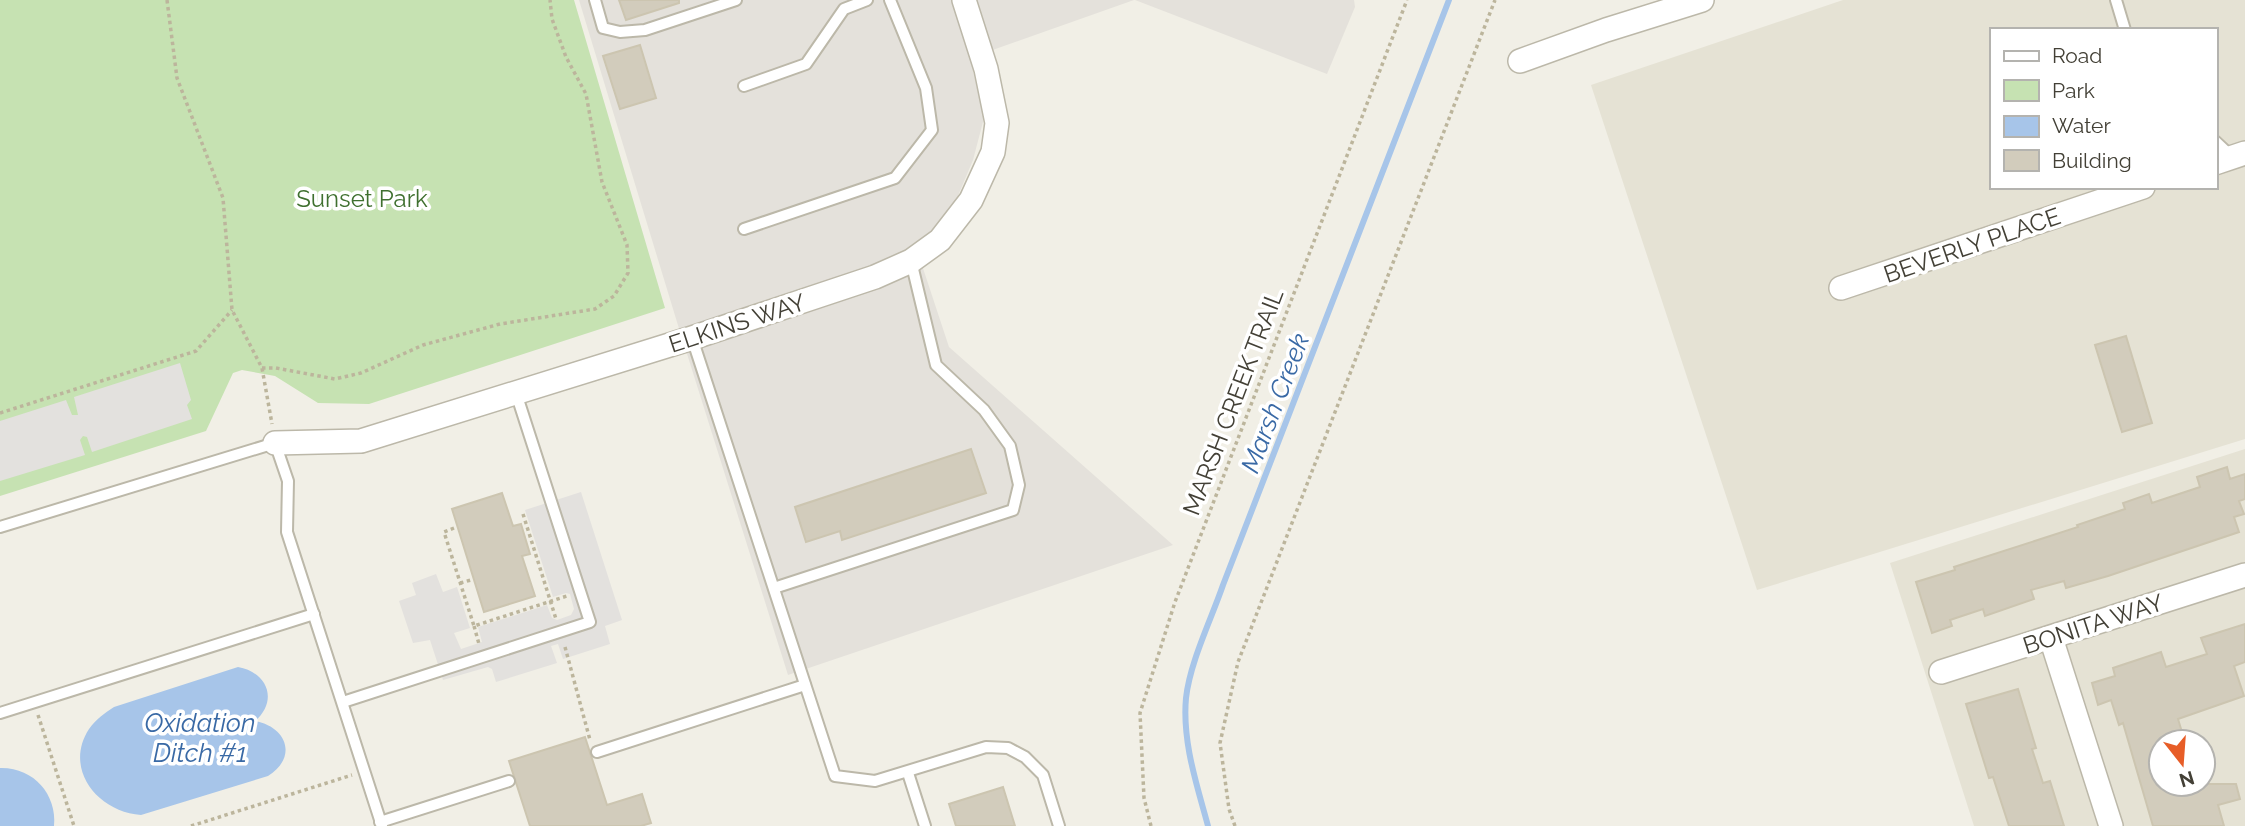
<svg xmlns="http://www.w3.org/2000/svg" width="2245" height="826" viewBox="0 0 2245 826" font-family="Raleway,sans-serif">
  <style>
    .residential { fill: #e5e2d4; fill-rule: evenodd }
    .industrial { fill: #e4e1db }
    .green { fill: #c6e2b2 }
    .parking { fill: #e3e1de }
    .water { fill: #a7c5e9 }
    .lines { fill: none; stroke-linecap: round; stroke-linejoin: round }
    .stream { stroke: #a7c5e9; stroke-width: 6 }
    .building { fill: #d2ccbc; stroke: #ccc5b0; stroke-width: 2 }
    .lane-casing { stroke: #bcb8a9; stroke-width: 14 }
    .street-casing { stroke: #bcb8a9; stroke-width: 26 }
    .path { stroke: #bcb59c; stroke-width: 3.5; stroke-dasharray: 3.5 3.5; stroke-linecap: butt }
    .lane { stroke: #fff; stroke-width: 10 }
    .street { stroke: #fff; stroke-width: 23 }
    .labels { text-anchor: middle; dominant-baseline: central; stroke-width: 7; stroke-linejoin: round; paint-order: stroke }
    .park-label { font-size: 24px; fill: #3f702f; stroke: #fff }
    .street-label { font-size: 24px; fill: #434036; stroke: #fff }
    .water-label { font-size: 26px; font-style: italic; fill: #3969a5; stroke: #fff }
  </style>
  <rect width="100%" height="100%" fill="#f1efe6"/>
  <g class="residential">
    <path d="M1843 0H2245V439L1757 590 1591 85ZM1991 30H2215V187H1991Z"/>
    <path d="M2245 449V826H1974L1890 563ZM2161 742H2203V784H2161Z"/>
  </g>
  <g class="industrial">
    <path d="M579 0H1134L970 58 984 118 973 160 952 210 916 247 949 347 1173 545 788 675 677 322Z"/>
    <path d="M1135 0H1354L1355 7 1327 74Z"/>
  </g>
  <path class="green" d="M0 0H574L665 308 369 404 318 403 275 376 242 370 233 373 206 431 0 496Z"/>
  <g class="parking">
    <path d="M180 363 191 400 187 405 192 419 92 452 87 437 83 436 80 440 85 455 0 481V421L66 400 72 415H78L74 397Z"/>
    <path d="M581 492 622 620 605 626 610 644 563 659 558 644 551 646 557 663 496 682 492 669 488 667 443 680 430 640 413 643 399 601 416 595 412 583 436 574 443 592 457 587 470 628 454 633 461 649 482 642 478 627 547 605 552 618 557 620 571 615 574 609 570 594 566 593 553 597 525 510Z"/>
  </g>
  <g class="water">
    <path d="M238 667C267 672 279 700 255 721 287 727 298 757 268 776L141 815C98 812 63 769 89 729 96 719 105 713 114 707Z"/>
    <path d="M0 768C33 767 57 794 54 826H0Z"/>
  </g>
  <g class="lines">
    <path class="stream" d="M1208 826C1197 785 1182 742 1186 698 1190 662 1211 620 1223 585L1449 0"/>
  </g>
  <g class="building">
    <path d="M619 0H679V3L626 20Z"/>
    <path d="M640 45 656 98 620 109 603 56Z"/>
    <path d="M2126 336 2152 423 2122 432 2095 345Z"/>
    <path d="M971 449 986 493 842 540 840 531 806 542 795 507Z"/>
    <path d="M2227 467 2230 479 2245 474V499L2239 501 2244 514 2234 517 2239 532 2108 576 2066 588 2064 581 2031 590 2034 599 1985 616 1983 609 1950 620 1952 626 1932 633 1916 582 1955 570 1954 567 2078 527 2077 525 2125 509 2123 503 2149 494 2152 503 2200 487 2197 477Z"/>
    <path d="M502 493 513 526 521 524 530 554 522 556 535 596 484 612 452 509Z"/>
    <path d="M2245 624V662L2234 666 2244 696 2178 719 2185 742H2161V784H2236L2240 799 2218 805 2224 826H2153L2123 723 2119 725 2111 700 2098 705 2092 683 2115 676 2113 668 2161 652 2166 667 2207 654 2201 638Z"/>
    <path d="M2018 689 2036 748 2032 749 2043 783 2050 781 2064 826H2009L1993 777 1989 778 1966 704Z"/>
    <path d="M585 737 607 805 642 794 651 823 641 826H530L509 761Z"/>
    <path d="M1003 787 1015 826H956L949 804Z"/>
  </g>
  <g class="lines">
    <g class="lane-casing">
      <g id="lane">
        <path d="M595 0 603 28 620 32 645 30 736 0"/>
        <path d="M2116 0 2125 30"/>
        <path d="M744 86 806 64 844 9 867 0"/>
        <path d="M2215 141 2232 157"/>
        <path d="M744 229 895 178 932 130 926 88 890 0"/>
        <path d="M692 338 835 776 875 781 986 747 1008 748 1025 757 1043 775 1059 826"/>
        <path d="M0 527 275 443 288 481 287 532 382 826"/>
        <path d="M774 588 1013 510 1019 485 1010 446 984 410 936 365 911 261"/>
        <path d="M343 702 590 622 516 393"/>
        <path d="M0 713 314 614"/>
        <path d="M597 752 805 685"/>
        <path d="M908 773 925 826"/>
        <path d="M380 822 509 781"/>
      </g>
    </g>
    <g class="street-casing">
      <g id="street">
        <path d="M1520 61 1606 30 1702 0"/>
        <path d="M2215 163 2245 153"/>
        <path d="M1841 288 2143 187"/>
        <path d="M275 443 361 441 692 338 875 277 911 261 940 240 971 200 993 152 997 123 986 69 964 0"/>
        <path d="M2051 638 2111 826"/>
        <path d="M1941 672 2245 575"/>
      </g>
    </g>
    <g class="path">
      <path d="M167 0 177 78 223 198 232 310 262 368 272 424"/>
      <path d="M262 368H276L335 379 361 373 423 345 500 324 595 309 614 296 628 273 627 245 602 182 586 94 566 57 552 19 550 0"/>
      <path d="M0 413 196 351 232 310"/>
      <path d="M523 514 556 619"/>
      <path d="M454 528 444 532 474 626 567 596"/>
      <path d="M460 583 471 580"/>
      <path d="M474 626 479 644"/>
      <path d="M565 647 590 740"/>
      <path d="M38 715 74 826"/>
      <path d="M191 826 352 775"/>
      <path d="M1151 826 1144 798 1140 713 1175 602 1407 0"/>
      <path d="M1235 826 1229 809 1220 743 1238 662 1495 0"/>
    </g>
    <use href="#lane" class="lane"/>
    <use href="#street" class="street"/>
  </g>
  <g class="labels">
    <g class="park-label">
      <text x="362" y="198">Sunset Park</text>
    </g>
    <g class="street-label">
      <text transform="translate(1972 245) rotate(-19)">BEVERLY PLACE</text>
      <text transform="translate(737 323) rotate(-18)">ELKINS WAY</text>
      <text transform="translate(1233 402) rotate(-69)">MARSH CREEK TRAIL</text>
      <text transform="translate(2093 624) rotate(-18)">BONITA WAY</text>
    </g>
    <g class="water-label">
      <text transform="translate(1275 403) rotate(-69)">Marsh Creek</text>
      <text x="200" y="723">Oxidation<tspan x="200" dy="30">Ditch #1</tspan></text>
    </g>
  </g>
  <rect x="1990" y="28" width="228" height="161" fill="#ffffff" stroke="#b4b3af" stroke-width="2"/>
  <rect x="2004" y="51" width="35" height="10" fill="#ffffff" stroke="#b4b3af" stroke-width="2"/>
  <text x="2052" y="63" font-size="21" fill="#434036">Road</text>
  <rect x="2004" y="80" width="35" height="21" fill="#c6e2b2" stroke="#b4b3af" stroke-width="2"/>
  <text x="2052" y="98" font-size="21" fill="#434036">Park</text>
  <rect x="2004" y="116" width="35" height="21" fill="#a7c5e9" stroke="#b4b3af" stroke-width="2"/>
  <text x="2052" y="133" font-size="21" fill="#434036">Water</text>
  <rect x="2004" y="150" width="35" height="21" fill="#d2ccbc" stroke="#b4b3af" stroke-width="2"/>
  <text x="2052" y="168" font-size="21" fill="#434036">Building</text>
  <g transform="translate(2182 763) rotate(163)"><circle r="33" fill="#ffffff" stroke="#b4b3af" stroke-width="2"/>
  <path d="M0-5L12 26L0 18L-12 26Z" fill="#e75d27"/>
  <text y="-10" font-size="19" font-weight="bold" text-anchor="middle" fill="#434036">N</text>
  </g>
</svg>
